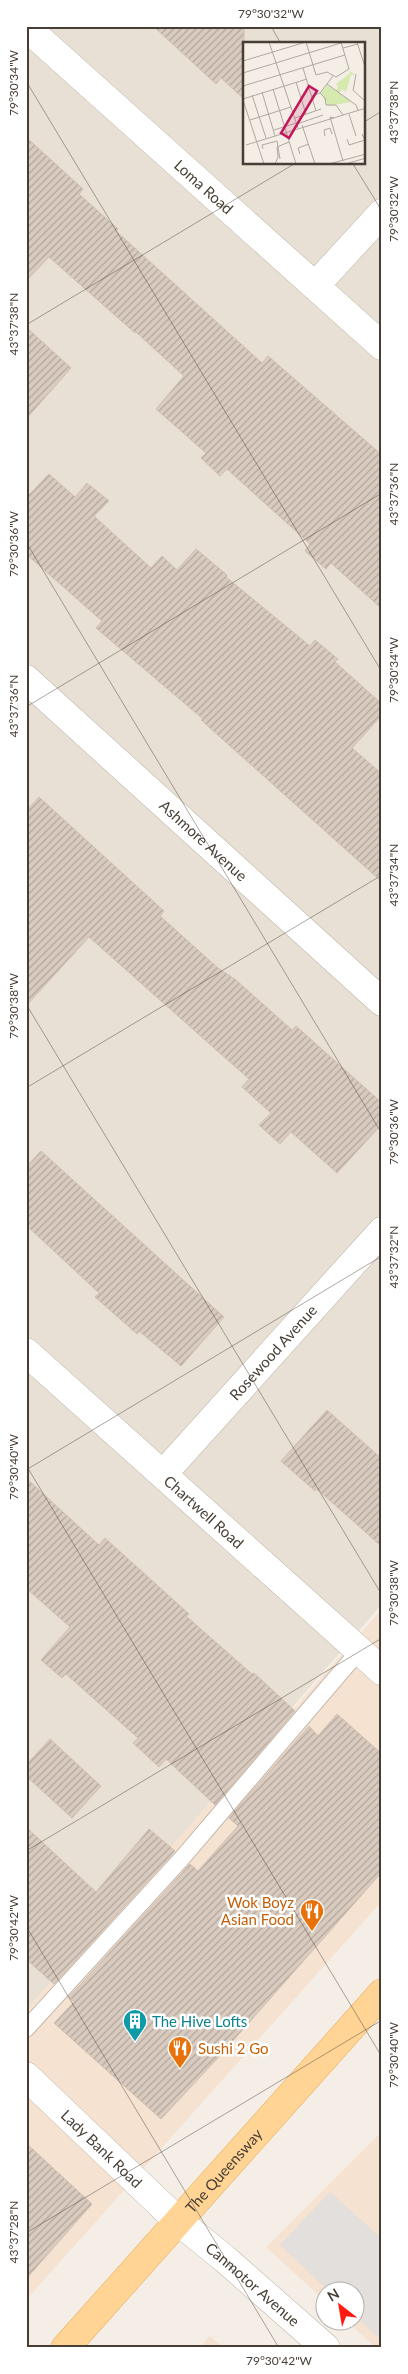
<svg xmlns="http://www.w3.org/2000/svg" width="408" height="2374" viewBox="0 0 408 2374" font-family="Lato,sans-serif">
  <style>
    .residential { fill: #e8e0d4; fill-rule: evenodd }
    .commercial { fill: #f6e2d1 }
    .parking { fill: #e2dfdc }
    .building { fill: url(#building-hatch); stroke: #d1bfaf }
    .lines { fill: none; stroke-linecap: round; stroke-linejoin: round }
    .service-casing { stroke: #c0b5a9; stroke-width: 18 }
    .minor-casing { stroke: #c0b5a9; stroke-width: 29 }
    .primary-casing { stroke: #e7af61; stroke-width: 29 }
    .service { stroke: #fff; stroke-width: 16 }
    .minor { stroke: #fff; stroke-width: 28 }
    .primary { stroke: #ffd494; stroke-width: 28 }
    .ticks { fill: none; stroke: #473e35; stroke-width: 1; stroke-opacity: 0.45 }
    .labels { text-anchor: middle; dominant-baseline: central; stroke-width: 5; stroke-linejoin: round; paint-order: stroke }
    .street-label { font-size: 15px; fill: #473e35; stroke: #fff }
    .food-label { font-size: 15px; fill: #c56008; stroke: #fff; text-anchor: end }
    .culture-label { font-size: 15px; fill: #0d838f; stroke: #fff; text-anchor: start }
    .inset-road { fill: none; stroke: #afa8a0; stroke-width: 1 }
    .view { fill: #c2185b; fill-opacity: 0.15; stroke: #c2185b; stroke-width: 2.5 }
    .inset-edge { fill: none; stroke: #473e35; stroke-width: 2.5 }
    .neatline { fill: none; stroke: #473e35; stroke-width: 2 }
    .ticks-label { font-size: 12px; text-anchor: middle; fill: #473e35 }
  </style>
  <defs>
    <pattern id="building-hatch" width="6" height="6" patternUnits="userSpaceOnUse" patternTransform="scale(1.25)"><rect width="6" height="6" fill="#d9cbbf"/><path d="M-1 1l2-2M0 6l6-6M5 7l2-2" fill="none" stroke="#b2a69c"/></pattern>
  </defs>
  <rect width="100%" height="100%" fill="#f4eee7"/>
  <path class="residential" d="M26 26H382V1604L173 1845 26 2010ZM244 44H364V164H244Z"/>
  <g class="commercial">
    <path d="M382 1609V1901L26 2300V2010Z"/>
    <path d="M382 2131V2348H376L348 2322H356V2292H326L325 2301 266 2247Z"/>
    <path d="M210 2336 224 2348H200Z"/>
  </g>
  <path class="parking" d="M330 2192 382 2239V2341L356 2316V2292L329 2291 280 2245Z"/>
  <g class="building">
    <path d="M153 26H244V99L221 78 216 84Z"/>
    <path d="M26 137 83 189 79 194 118 229 116 231 262 363 268 356 382 455V609L331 563 326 569 305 551 310 544 227 469 220 476 201 458 206 453 156 409 184 376 136 332 135 333 49 257 26 281Z"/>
    <path d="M26 327 71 368 26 419Z"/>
    <path d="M49 474 75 497 87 483 109 501 94 516 151 568 162 556 177 570 196 549 227 575 226 577 310 646 315 640 338 659 335 662 382 704V715L352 748 382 774V882L201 720 203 719 96 628 102 621 26 554V498Z"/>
    <path d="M39 797 164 911 160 916 218 968 236 980 292 1030 296 1026 382 1103V1124L337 1173 291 1132 280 1144 259 1125 271 1113 242 1087 249 1079 89 937 26 1006V811Z"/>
    <path d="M41 1151 224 1317 181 1366 139 1331 137 1334 95 1297 99 1293 26 1225V1167Z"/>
    <path d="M327 1410 382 1459V1547L317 1489 315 1491 281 1461Z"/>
    <path d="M26 1478 99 1545 105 1538 189 1614 186 1616 252 1674 254 1673 295 1711 215 1805 166 1759 159 1767 133 1743 138 1738 66 1674 62 1678 41 1660 70 1627 26 1588Z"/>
    <path d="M337 1714 382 1754V1872L216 2060 161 2119 54 2023 74 2002 69 1997 190 1864 198 1871 238 1826 229 1818 309 1726 318 1736Z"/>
    <path d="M50 1739 101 1786 72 1818 26 1776V1765Z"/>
    <path d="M26 1827 96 1892 149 1829 175 1851 54 1984 26 1959Z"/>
    <path d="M26 2143 92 2204 26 2279Z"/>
  </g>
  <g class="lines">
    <g class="service-casing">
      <path id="service" d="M26 2029 183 1857 359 1651"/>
    </g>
    <g class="minor-casing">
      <g id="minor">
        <path id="s1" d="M26 27 382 346"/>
        <path d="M315 286 382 213"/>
        <path id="s2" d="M26 679 382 1002"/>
        <path id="s3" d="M26 1352 382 1671"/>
        <path id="s4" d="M163 1474 382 1231"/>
        <path id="s5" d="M26 2076 178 2221 225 2259 326 2348"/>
      </g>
    </g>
    <g class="primary-casing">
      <g id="primary">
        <path id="s6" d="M65 2348 382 1993"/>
      </g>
    </g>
    <use href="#service" class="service"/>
    <use href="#minor" class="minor"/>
    <use href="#primary" class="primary"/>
  </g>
  <path class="ticks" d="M271 26 281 44M26 81 382 672M364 122 382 111M353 164 382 211M26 325 294 164M26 542 382 1134M26 707 382 493M26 1004 382 1595M26 1088 382 875M26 1465 382 2057M26 1470 382 1256M26 1851 382 1638M26 1926 279 2348M26 2233 382 2020"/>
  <defs>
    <g id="restaurant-pin" transform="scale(1.25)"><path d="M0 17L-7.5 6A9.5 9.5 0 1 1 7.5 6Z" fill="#e8710a" stroke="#fff"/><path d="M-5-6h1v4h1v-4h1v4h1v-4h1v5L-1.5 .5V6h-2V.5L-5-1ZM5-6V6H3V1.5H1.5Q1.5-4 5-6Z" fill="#fff"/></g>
    <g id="building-pin" transform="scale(1.25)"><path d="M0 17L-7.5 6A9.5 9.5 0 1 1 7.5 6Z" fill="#0f9aa8" stroke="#fff"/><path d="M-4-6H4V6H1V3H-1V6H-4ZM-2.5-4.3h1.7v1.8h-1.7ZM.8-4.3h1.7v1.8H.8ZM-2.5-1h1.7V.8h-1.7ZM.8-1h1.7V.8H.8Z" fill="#fff"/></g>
  </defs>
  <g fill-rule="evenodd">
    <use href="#restaurant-pin" x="312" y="1911"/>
    <use href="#building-pin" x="135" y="2021"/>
    <use href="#restaurant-pin" x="180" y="2048"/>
  </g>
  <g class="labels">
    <g class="street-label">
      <text stroke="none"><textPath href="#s1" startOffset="239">Loma Road</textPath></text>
      <text stroke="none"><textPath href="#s2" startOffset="240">Ashmore Avenue</textPath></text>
      <text stroke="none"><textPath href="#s4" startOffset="164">Rosewood Avenue</textPath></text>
      <text stroke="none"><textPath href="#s3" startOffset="239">Chartwell Road</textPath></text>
      <text stroke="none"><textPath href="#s5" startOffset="105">Lady Bank Road</textPath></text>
      <text stroke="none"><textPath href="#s6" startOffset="238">The Queensway</textPath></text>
      <text stroke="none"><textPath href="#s5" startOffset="308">Canmotor Avenue</textPath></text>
    </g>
    <g class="food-label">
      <text x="294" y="1902">Wok Boyz<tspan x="294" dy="17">Asian Food</tspan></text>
      <text x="198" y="2048" text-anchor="start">Sushi 2 Go</text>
    </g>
    <g class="culture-label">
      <text x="152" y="2021">The Hive Lofts</text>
    </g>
  </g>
  <g transform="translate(243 42)">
    <rect width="122" height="122" fill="#f4eee7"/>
    <path d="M106 28 112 33H108L103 50 99 47 96 51 109 60 85 64 78 51 84 43 93 49 95 44 93 42 107 31Z" fill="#d6e9ae"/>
    <path class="inset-road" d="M26 0 55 86M63 0 73 33 84 30 93 35 106 27M98 0 106 27M114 0 123 28M100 6 115 2M0 19 63 0M60 26 73 69M0 31 98 1M53 40 63 72M84 42 113 63 115 68M0 44 102 13M30 47 53 122M110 49 113 32M111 49 123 60M19 50 32 94M77 51 82 56 83 63H93L100 73M9 53 23 96M69 54 77 51 90 34M0 57 64 37M0 58 21 122M106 72 113 94M52 76 78 67M91 76 87 75 100 119M7 78 48 65M54 82 80 73M59 83 72 122M31 88 53 81M82 94 81 88 87 86 89 92M104 97 106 103 122 98 119 92M3 103 123 66M20 107 19 103 34 99 37 117M57 112 55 106 66 102M32 122 35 115 34 105 46 100M86 122 123 112M102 122 123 116"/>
    <path class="view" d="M66 44 74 49 46 96 38 91Z"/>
    <rect width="122" height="122" class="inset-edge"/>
  </g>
  <rect width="408" height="2374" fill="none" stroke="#ffffff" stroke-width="55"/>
  <g transform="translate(340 2306) rotate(329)"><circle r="24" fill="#ffffff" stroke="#b5b2ae"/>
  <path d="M0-4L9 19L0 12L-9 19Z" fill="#ff1a12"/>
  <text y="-8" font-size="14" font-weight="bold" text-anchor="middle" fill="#473e35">N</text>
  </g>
  <rect x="28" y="28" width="352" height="2318" class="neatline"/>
  <g class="ticks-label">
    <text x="271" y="18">79°30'32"W</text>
    <text transform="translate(14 83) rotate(-90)" y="4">79°30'34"W</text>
    <text transform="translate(394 112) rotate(-90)" y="4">43°37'38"N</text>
    <text transform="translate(394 209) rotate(-90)" y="4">79°30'32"W</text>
    <text transform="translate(14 324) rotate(-90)" y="4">43°37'38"N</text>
    <text transform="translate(394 494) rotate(-90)" y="4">43°37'36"N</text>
    <text transform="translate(14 544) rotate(-90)" y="4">79°30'36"W</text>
    <text transform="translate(394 670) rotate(-90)" y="4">79°30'34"W</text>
    <text transform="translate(14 706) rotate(-90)" y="4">43°37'36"N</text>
    <text transform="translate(394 875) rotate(-90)" y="4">43°37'34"N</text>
    <text transform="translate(14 1006) rotate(-90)" y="4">79°30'38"W</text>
    <text transform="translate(394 1132) rotate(-90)" y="4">79°30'36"W</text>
    <text transform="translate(394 1257) rotate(-90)" y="4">43°37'32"N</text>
    <text transform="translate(14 1467) rotate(-90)" y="4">79°30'40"W</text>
    <text transform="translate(394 1593) rotate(-90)" y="4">79°30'38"W</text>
    <text transform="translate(14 1928) rotate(-90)" y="4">79°30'42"W</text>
    <text transform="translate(394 2055) rotate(-90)" y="4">79°30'40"W</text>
    <text transform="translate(14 2232) rotate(-90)" y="4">43°37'28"N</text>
    <text x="279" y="2365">79°30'42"W</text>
  </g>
</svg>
